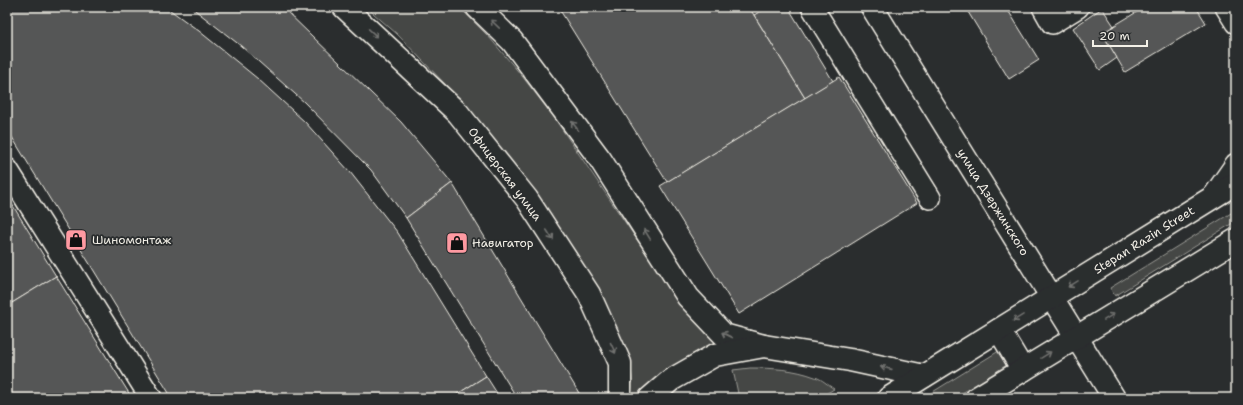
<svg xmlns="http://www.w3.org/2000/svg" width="1243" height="405" viewBox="0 0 1243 405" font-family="'Shantell Sans',sans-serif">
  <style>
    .green { fill: #444645; stroke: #9c9c96 }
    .building { fill: #555756; stroke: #f4f1e8 }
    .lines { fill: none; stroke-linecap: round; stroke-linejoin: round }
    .minor-casing { stroke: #f4f1e8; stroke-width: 24 }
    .major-casing { stroke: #f4f1e8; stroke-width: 25 }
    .minor { stroke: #2a2d2e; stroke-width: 21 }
    .major { stroke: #2a2d2e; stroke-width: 22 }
    .oneway { stroke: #71726f }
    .labels { text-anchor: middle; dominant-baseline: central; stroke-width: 3.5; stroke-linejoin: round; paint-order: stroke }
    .street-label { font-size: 12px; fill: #f4f1e8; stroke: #2a2d2e }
    .poi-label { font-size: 12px; fill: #f4f1e8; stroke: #2a2d2e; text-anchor: start }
  </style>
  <rect width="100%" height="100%" fill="#2a2d2e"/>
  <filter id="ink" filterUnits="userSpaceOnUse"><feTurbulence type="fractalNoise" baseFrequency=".025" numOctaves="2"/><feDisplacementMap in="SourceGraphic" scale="8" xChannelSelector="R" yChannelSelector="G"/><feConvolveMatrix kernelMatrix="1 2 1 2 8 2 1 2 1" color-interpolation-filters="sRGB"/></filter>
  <g filter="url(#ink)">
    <g class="green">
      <path d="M366 7H459L489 37 522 76 553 116 680 303 700 325 712 334 720 343 638 398 630 397C636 376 629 362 621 343L493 142 446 85 397 34Z"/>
      <path d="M1236 210V221L1115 296 1110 288Z"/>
      <path d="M1002 349 1010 363 954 398H923Z"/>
      <path d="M750 368C772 368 794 369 815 377 822 379 828 385 834 389L819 398H739L733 370Z"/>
    </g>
    <g class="building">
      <path d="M7 7H166L199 31 258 79 305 122 350 172 398 233 486 376 451 398H172L7 129Z"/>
      <path d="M191 7H282L401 122 452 183 406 218 371 170 304 102 241 46Z"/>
      <path d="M558 7H749L805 98 667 182Z"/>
      <path d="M768 7H788L833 81 805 98 754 15Z"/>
      <path d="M965 7H1006L1039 60 1009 79Z"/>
      <path d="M1145 7H1196L1206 23 1125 72 1102 33Z"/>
      <path d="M1102 8 1114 26 1102 33 1117 58 1100 70 1073 28Z"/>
      <path d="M839 77 917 203 739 314 660 186Z"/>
      <path d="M452 183 582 398H517L406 218Z"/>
      <path d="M7 196 56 276 7 306Z"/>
      <path d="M56 276 132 398H7V306Z"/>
      <path d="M486 376 500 398H451Z"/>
    </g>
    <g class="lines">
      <g class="minor-casing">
        <g id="minor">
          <path d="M812 7 930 198"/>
          <path d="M1043 7 1052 23 1078 7"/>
          <path d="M1226 7 1236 23"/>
          <path d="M7 169 151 398"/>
          <path d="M1213 197 1236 164"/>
        </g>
      </g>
      <g class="major-casing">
        <g id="major">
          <path d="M344 7 458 113 527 199 589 294 620 363V398"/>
          <path d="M477 7 512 41 600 159 688 297 724 335 764 346"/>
          <path d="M872 7 1114 398"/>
          <path d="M999 330 1023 370"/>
          <path d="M650 398 671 380 715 355 764 346 850 360 924 376"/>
          <path d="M889 398 1236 183"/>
          <path d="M977 398 1236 240"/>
        </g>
      </g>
      <use href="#minor" class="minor"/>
      <use href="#major" class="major"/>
    </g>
    <defs><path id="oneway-shaft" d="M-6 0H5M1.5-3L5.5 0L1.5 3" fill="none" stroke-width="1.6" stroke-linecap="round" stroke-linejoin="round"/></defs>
    <g class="oneway">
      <use href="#oneway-shaft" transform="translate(495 24) rotate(-136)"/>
      <use href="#oneway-shaft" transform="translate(373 33) rotate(43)"/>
      <use href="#oneway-shaft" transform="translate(575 126) rotate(-127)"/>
      <use href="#oneway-shaft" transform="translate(647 234) rotate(-122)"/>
      <use href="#oneway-shaft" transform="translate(550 235) rotate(57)"/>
      <use href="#oneway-shaft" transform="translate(1073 284) rotate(148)"/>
      <use href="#oneway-shaft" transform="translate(1109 317) rotate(-31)"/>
      <use href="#oneway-shaft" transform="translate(1018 318) rotate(148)"/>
      <use href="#oneway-shaft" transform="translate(727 335) rotate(-154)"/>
      <use href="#oneway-shaft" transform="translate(613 348) rotate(65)"/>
      <use href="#oneway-shaft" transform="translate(1046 355) rotate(-32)"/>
      <use href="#oneway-shaft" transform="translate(886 368) rotate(-167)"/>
    </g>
  </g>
  <defs>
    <g id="shop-square" transform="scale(1.15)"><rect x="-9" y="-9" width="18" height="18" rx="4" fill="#ff9aa2" stroke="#2a2d2e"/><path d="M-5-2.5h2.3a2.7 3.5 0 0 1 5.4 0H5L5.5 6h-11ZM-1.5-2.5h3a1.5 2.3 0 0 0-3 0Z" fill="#111"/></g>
  </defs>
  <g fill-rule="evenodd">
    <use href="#shop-square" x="76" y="240"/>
    <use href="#shop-square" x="457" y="243"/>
  </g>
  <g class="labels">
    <g class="street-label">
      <text transform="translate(505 174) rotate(53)">Офицерская улица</text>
      <text transform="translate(993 202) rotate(58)">улица Дзержинского</text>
      <text transform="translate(1144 240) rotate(-32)">Stepan Razin Street</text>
    </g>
    <g class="poi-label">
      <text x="92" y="240">Шиномонтаж</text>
      <text x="472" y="243">Навигатор</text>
    </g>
  </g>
  <rect width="1243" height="405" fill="none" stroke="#2a2d2e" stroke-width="24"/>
  <rect x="12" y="12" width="1219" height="381" fill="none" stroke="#f4f1e8" stroke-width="1.5" filter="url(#ink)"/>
  <path d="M1093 40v6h54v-6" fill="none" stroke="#f4f1e8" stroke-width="2"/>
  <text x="1099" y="40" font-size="12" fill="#f4f1e8" stroke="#2a2d2e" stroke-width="3" paint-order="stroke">20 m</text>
</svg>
